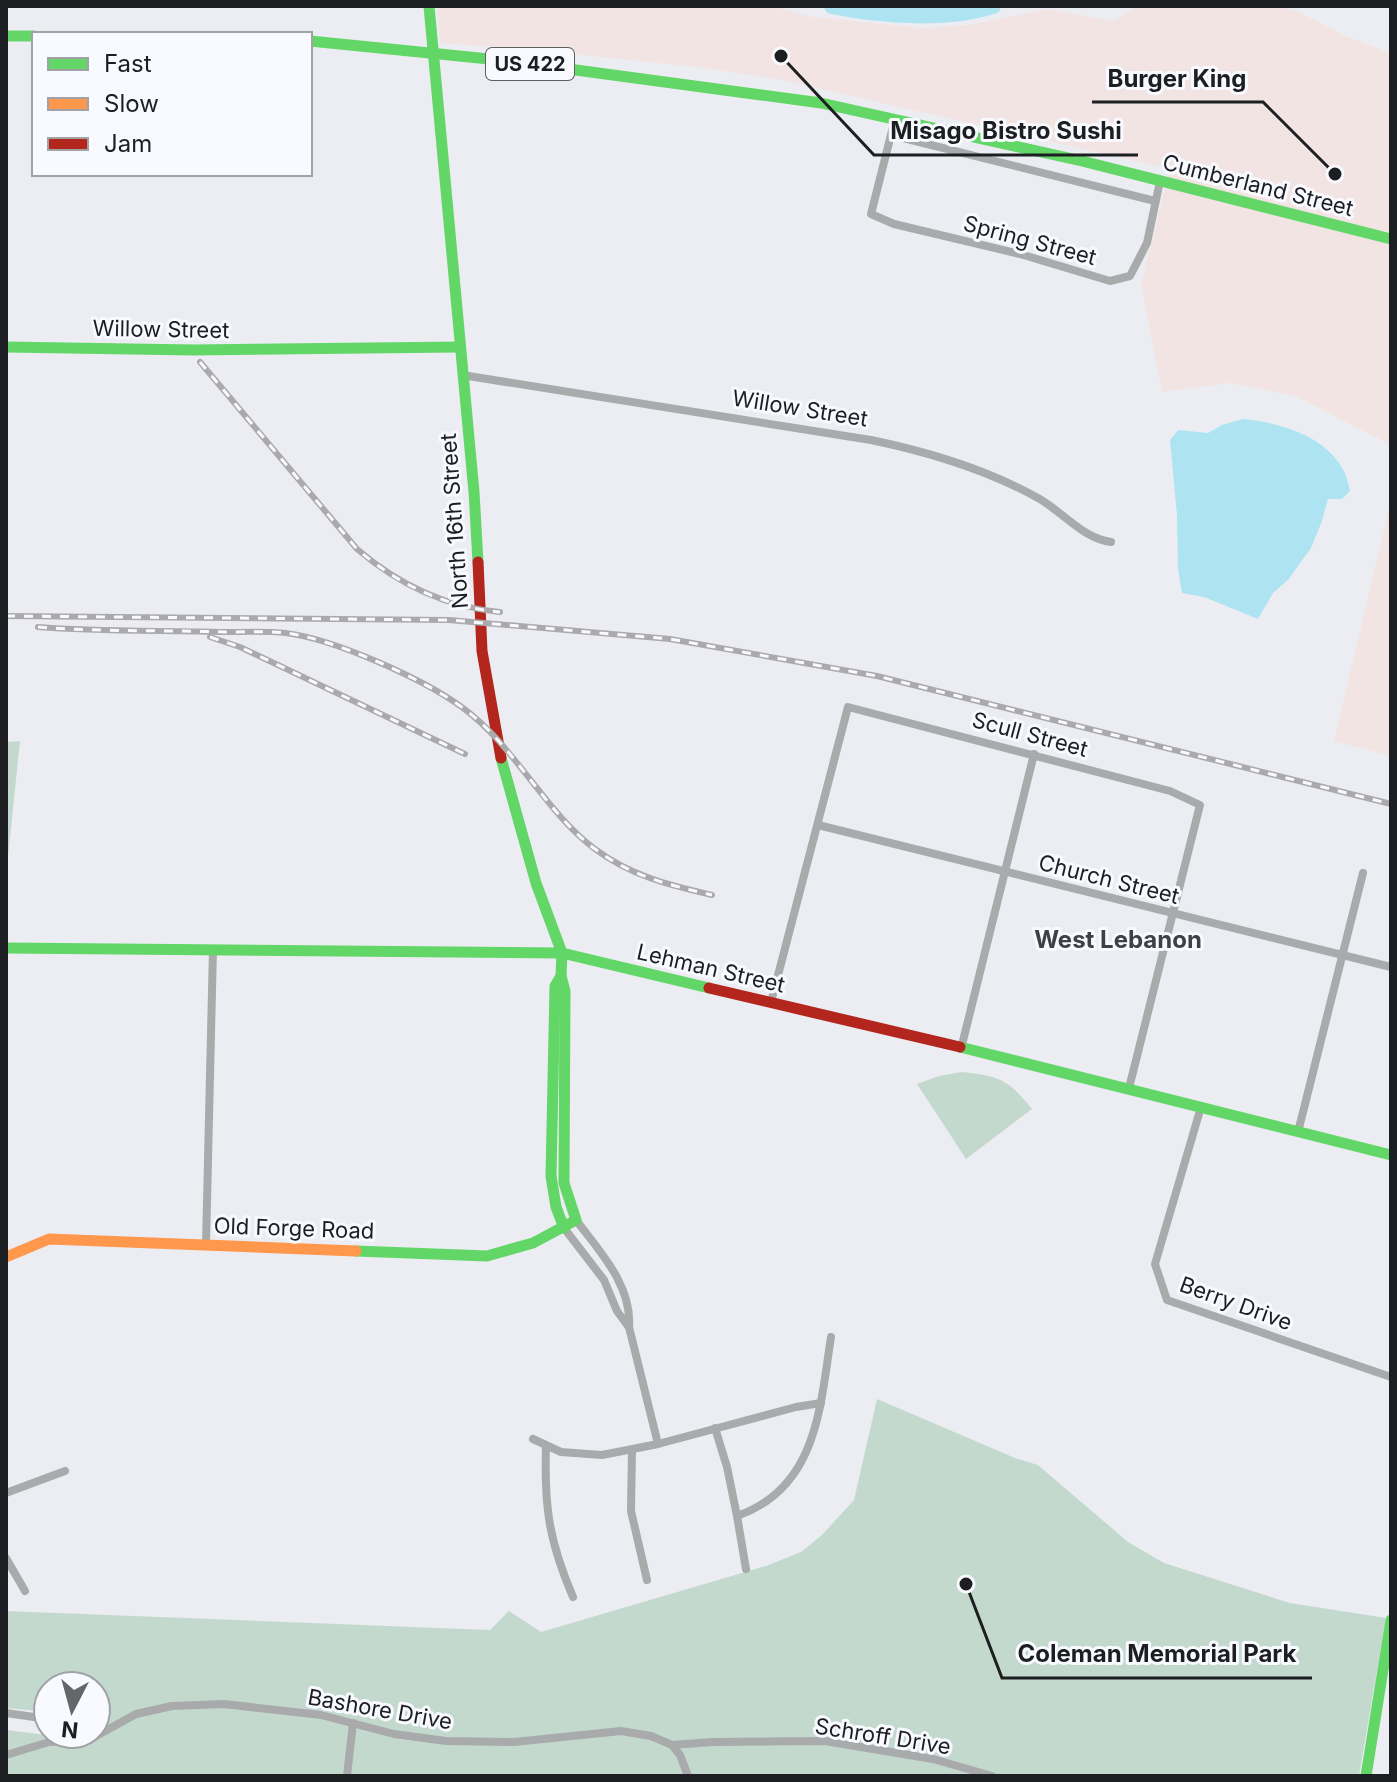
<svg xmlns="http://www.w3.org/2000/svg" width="1397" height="1782" viewBox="0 0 1397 1782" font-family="Inter,sans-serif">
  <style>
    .commercial { fill: #f1e4e2 }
    .green { fill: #c4d9ce }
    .water { fill: #aee4f2 }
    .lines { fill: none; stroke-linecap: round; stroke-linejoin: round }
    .river { stroke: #aee4f2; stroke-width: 16 }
    .street { stroke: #a9aaab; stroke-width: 8 }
    .fast { stroke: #63d668; stroke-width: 11 }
    .slow { stroke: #ff974d; stroke-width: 11 }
    .jam { stroke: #b3261e; stroke-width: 11 }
    .rail-casing { stroke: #aaaaac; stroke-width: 6 }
    .rail { stroke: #f8faff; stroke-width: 3; stroke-dasharray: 9; stroke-linecap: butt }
    .labels { text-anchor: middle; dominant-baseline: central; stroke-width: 6; stroke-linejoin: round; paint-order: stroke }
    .shield { fill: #f8faff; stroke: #5f6064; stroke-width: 2 }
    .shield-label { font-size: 20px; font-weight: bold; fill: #1d1e21 }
    .street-label { font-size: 22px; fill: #1d1e21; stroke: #f8faff }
    .neighbourhood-label { font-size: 24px; font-weight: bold; fill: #3f4147; stroke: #f8faff }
    .leader { fill: none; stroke: #1d1e21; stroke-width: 3 }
    .callout-dot { fill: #1d1e21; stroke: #f8faff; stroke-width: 3 }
    .callout-label { font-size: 24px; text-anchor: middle; font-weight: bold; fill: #1d1e21; stroke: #f8faff; stroke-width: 6; stroke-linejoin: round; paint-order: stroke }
  </style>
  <rect width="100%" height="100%" fill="#ecedf2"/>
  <g class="commercial">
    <path d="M437 6H770L813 17 923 28 968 25 1049 9 1112 21 1139 6H1279L1301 13 1345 36 1391 53V445L1296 396 1230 383 1162 392 1141 285 1170 169 782 80 705 68 536 50 440 43Z"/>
    <path d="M1391 500V756L1334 741Z"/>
  </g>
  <g class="green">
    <path d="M20 741 7 867 6 742Z"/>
    <path d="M962 1072C999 1076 1008 1079 1032 1109L966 1159 917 1084 939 1076Z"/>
    <path d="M877 1399 1015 1458 1038 1465 1128 1542 1164 1563 1290 1603 1386 1618 1359 1776H6V1730L79 1739 80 1734H96V1686H48V1712L6 1708V1611L490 1630 509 1611 541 1632 766 1566 801 1552 822 1535 854 1500Z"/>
  </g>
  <path class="water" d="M1243 419C1286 423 1343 441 1350 491L1342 499H1328L1322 521 1311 548 1288 580 1273 593 1258 619 1204 597 1182 593 1178 569 1177 515 1170 440 1178 430 1208 433 1222 425Z"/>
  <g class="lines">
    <path class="river" d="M832 6C880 16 946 21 993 6"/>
    <g class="street">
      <path d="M895 119 871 214 894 224 1020 254 1110 281 1130 276 1147 243 1160 181"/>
      <path d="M891 135 1155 201"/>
      <path d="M462 375 871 440C929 452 986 469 1038 498 1063 512 1082 538 1111 542"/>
      <path d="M818 825 1391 967"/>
      <path d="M771 1002 848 707 1170 791 1200 805 1129 1088"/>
      <path d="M961 1049 1034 754"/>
      <path d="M1201 1107 1155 1264 1167 1300 1391 1377"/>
      <path d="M1298 1132 1363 873"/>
      <path d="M576 1220C600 1252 632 1285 629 1327L658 1444"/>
      <path d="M564 1228 604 1280 617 1311 628 1326"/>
      <path d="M206 1244 213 949"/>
      <path d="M715 1428 727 1467 737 1516C817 1488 820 1408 831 1337"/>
      <path d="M533 1439 561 1452 602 1455 658 1444 796 1407 821 1403"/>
      <path d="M546 1446C544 1507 549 1541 573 1597"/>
      <path d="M632 1450 631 1511 647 1580"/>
      <path d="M6 1493 65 1471"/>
      <path d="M737 1516 746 1569"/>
      <path d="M6 1558 25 1591"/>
      <path d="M6 1713 48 1719"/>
      <path d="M672 1745 713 1742 825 1741 933 1759 992 1776"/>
      <path d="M6 1755 49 1742 89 1740 136 1714 172 1706 224 1704 321 1715 394 1734 446 1741 514 1742 621 1731 651 1736 672 1745 680 1755 688 1776"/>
      <path d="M347 1776 353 1723"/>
    </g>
    <g class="fast">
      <path d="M429 6 474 492 478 562"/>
      <path d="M6 36H34"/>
      <path d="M310 41 509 61 821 103 1082 161 1391 239"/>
      <path d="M6 347 193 350 459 347"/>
      <path d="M6 948 562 953 709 988"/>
      <path d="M561 976 555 986 551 1176 556 1207 564 1228"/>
      <path d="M960 1047 1391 1155"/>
      <path d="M356 1251 487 1256 533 1243 576 1220 564 1183 565 991 561 976 562 953 536 883 501 758"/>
      <path d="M1366 1776 1391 1620"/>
    </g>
    <path class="slow" d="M6 1257 49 1239 356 1251"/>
    <g class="jam">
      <path d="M478 562 482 651 501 758"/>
      <path d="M709 988 960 1047"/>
    </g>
    <g class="rail-casing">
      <g id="rail">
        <path d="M200 362 357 549C399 585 445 607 500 612"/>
        <path d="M6 616 449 620 670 639 877 676 1391 804"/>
        <path d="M38 627C100 632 163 630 225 632 245 632 266 631 286 633 334 639 424 679 463 708 515 746 545 812 595 849 631 876 669 885 712 895"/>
        <path d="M210 637 240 647 465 754"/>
      </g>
    </g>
    <use href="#rail" class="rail"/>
  </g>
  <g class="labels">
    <rect class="shield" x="486" y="48" width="88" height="32" rx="6"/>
    <g class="shield-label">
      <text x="530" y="64">US 422</text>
    </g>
    <g class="street-label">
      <text transform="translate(1258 185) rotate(14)">Cumberland Street</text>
      <text transform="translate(1030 240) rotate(15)">Spring Street</text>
      <text transform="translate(161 329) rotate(1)">Willow Street</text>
      <text transform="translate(800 408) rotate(9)">Willow Street</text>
      <text transform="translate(454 521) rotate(-94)">North 16th Street</text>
      <text transform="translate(1030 734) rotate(15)">Scull Street</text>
      <text transform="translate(1109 879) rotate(14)">Church Street</text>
      <text transform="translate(711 968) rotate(13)">Lehman Street</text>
      <text transform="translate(294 1228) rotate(2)">Old Forge Road</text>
      <text transform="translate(1236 1303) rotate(20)">Berry Drive</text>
      <text transform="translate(380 1709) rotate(10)">Bashore Drive</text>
      <text transform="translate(883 1736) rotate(9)">Schroff Drive</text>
    </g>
    <g class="neighbourhood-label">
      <text x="1118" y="939">West Lebanon</text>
    </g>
  </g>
  <path class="leader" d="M1335 174L1263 102H1092M781 56L874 155H1138M966 1584L1002 1678H1312"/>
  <g class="callout-dot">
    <circle cx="1335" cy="174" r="8"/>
    <circle cx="781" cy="56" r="8"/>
    <circle cx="966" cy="1584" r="8"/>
  </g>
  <g class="callout-label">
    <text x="1177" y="87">Burger King</text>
    <text x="1006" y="139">Misago Bistro Sushi</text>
    <text x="1157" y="1662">Coleman Memorial Park</text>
  </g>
  <rect width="1397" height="1782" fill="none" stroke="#1d1e21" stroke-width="16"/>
  <rect x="32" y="32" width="280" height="144" fill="#f8faff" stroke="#a0a2a6" stroke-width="2"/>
  <rect x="48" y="58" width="40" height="12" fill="#63d668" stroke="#a0a2a6" stroke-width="2"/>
  <text x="104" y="72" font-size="24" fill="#1d1e21">Fast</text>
  <rect x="48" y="98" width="40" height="12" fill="#ff974d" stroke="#a0a2a6" stroke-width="2"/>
  <text x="104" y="112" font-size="24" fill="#1d1e21">Slow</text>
  <rect x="48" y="138" width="40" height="12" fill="#b3261e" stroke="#a0a2a6" stroke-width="2"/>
  <text x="104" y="152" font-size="24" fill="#1d1e21">Jam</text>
  <g transform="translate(72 1710) rotate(186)"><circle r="38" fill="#f8faff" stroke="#a0a2a6" stroke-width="2"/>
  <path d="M0-6L14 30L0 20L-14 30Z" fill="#65666a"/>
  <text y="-12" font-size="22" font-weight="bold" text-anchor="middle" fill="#1d1e21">N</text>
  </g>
</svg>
